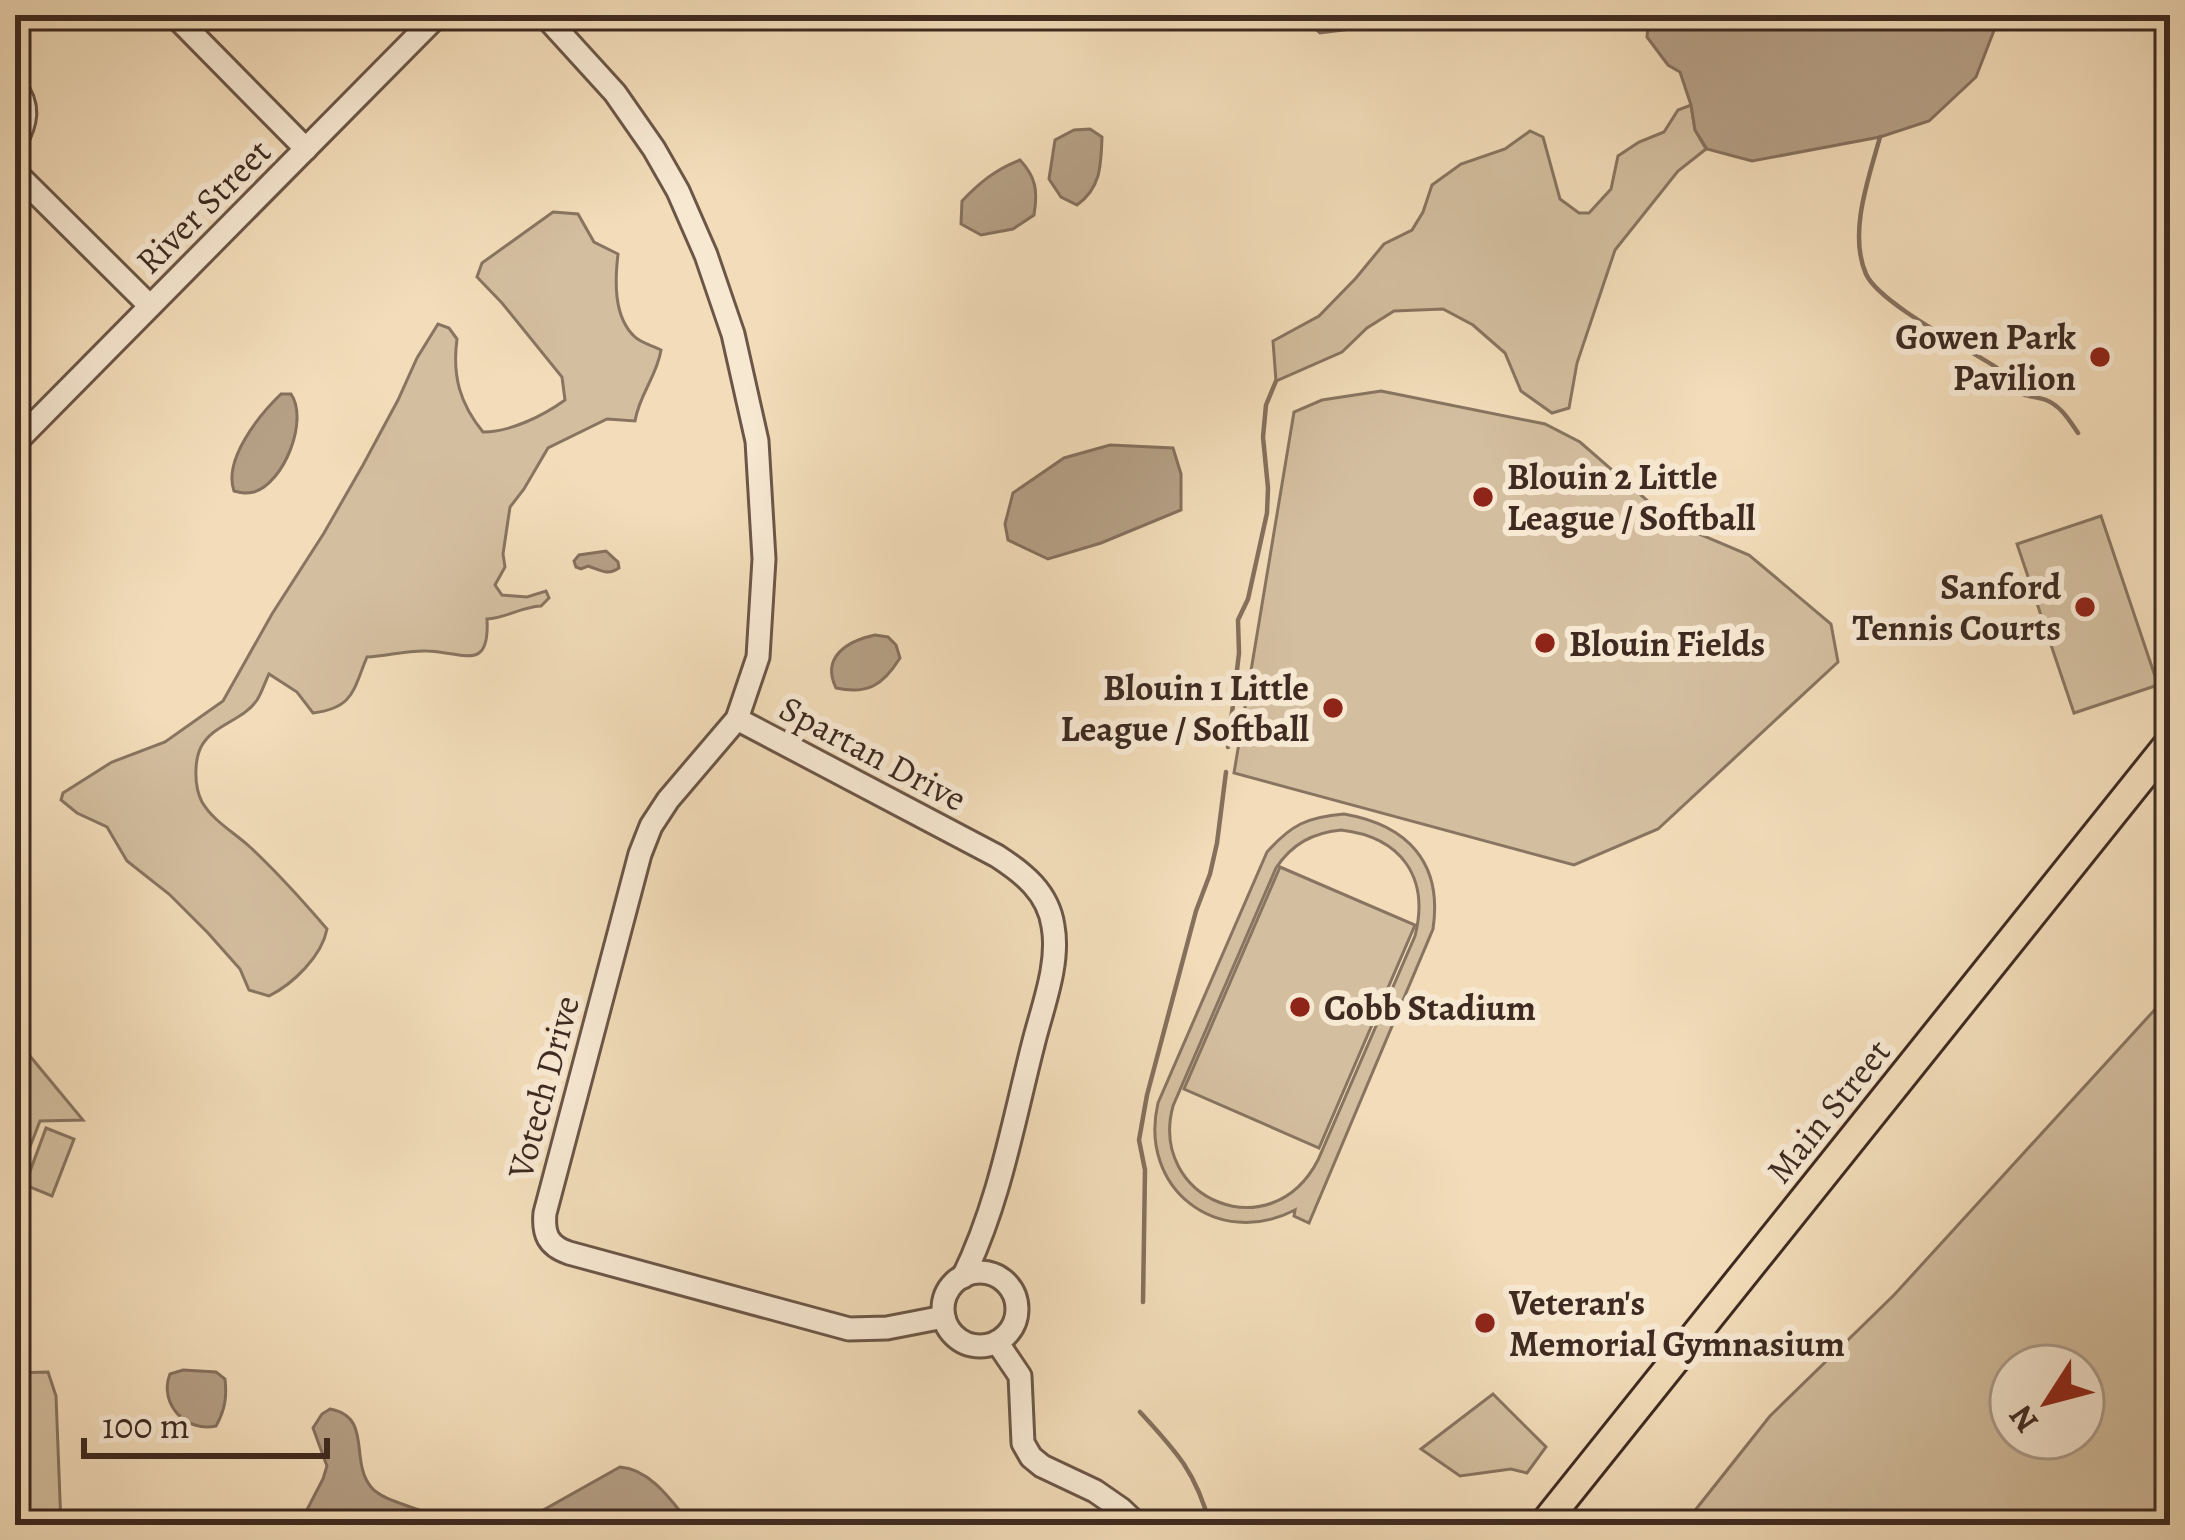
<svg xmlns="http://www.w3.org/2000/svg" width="2185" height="1540" viewBox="0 0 2185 1540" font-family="Alegreya,serif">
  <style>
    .green { fill: #d3be9f; stroke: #887460; stroke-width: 3; fill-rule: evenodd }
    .water { fill: #b59f85; stroke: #85705d; stroke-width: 3 }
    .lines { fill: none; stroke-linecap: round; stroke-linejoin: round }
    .stream { stroke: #85705d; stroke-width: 4.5 }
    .minor-casing { stroke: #6b5647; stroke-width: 27 }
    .major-casing { stroke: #3e2a21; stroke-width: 33 }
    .minor { stroke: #f7e8d2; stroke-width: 21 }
    .major { stroke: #f2dcb9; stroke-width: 27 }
    .poi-dot { fill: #8f2418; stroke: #f7e8d2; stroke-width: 4.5 }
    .labels { text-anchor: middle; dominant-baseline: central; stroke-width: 12; stroke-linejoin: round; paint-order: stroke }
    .street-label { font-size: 36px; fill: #3e2a21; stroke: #f7e8d2 }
    .poi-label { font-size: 36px; font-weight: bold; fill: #3e2a21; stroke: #f7e8d2; text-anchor: start }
  </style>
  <rect width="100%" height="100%" fill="#f2dcb9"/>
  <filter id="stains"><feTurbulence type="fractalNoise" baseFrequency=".00167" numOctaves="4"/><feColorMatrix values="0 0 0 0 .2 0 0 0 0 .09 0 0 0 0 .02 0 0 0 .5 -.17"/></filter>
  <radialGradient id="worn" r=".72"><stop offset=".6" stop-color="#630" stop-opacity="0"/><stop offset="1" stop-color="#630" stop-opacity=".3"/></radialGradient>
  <g class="green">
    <path d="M1691 105 1695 130 1706 149 1678 171 1615 250 1577 363 1569 408 1552 413 1521 391 1505 353 1473 325 1443 309 1394 311 1367 328 1342 352 1276 381 1273 341 1319 316 1356 278 1384 244 1412 230 1423 212 1432 185 1461 164 1505 149 1530 131 1543 137 1560 199 1579 213H1589L1611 189 1618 156 1639 142 1664 132 1678 110Z"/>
    <path d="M553 212 578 214 594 242 618 254C615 280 613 317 635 337 641 343 654 346 661 350 657 376 639 395 635 421L607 419 548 448 524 489 510 507 503 554 505 567 495 585 502 595 527 597 546 591 549 598 541 606C520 607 507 618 487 619 490 673 463 652 427 651 408 650 387 656 367 657 353 690 354 708 313 713L297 692 269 674C265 682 262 692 257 700 243 721 213 724 201 747 194 761 194 787 202 802 213 821 235 833 250 847 277 872 303 901 327 929 322 956 293 984 269 996L249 990 240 969 208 933 169 894 127 861 107 827 77 813 61 800 63 793 112 762 165 742 223 701 272 614 324 533 363 465 398 400 417 358 438 324 449 328 457 339C452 376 460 404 483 432 510 432 543 416 565 400L562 377 502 303 477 277 482 263Z"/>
    <path d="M1381 391 1545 424 1580 442 1673 523 1749 555 1831 624 1838 662 1658 829 1574 865 1234 773 1294 412 1322 400Z"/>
    <path d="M2101 516 2158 685 2074 713 2017 544Z"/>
    <path d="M1344 814C1407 825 1443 862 1433 929L1309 1223 1294 1216 1295 1210C1217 1250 1138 1188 1158 1103L1267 852C1291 825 1307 817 1344 814ZM1341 830C1401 837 1430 877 1415 936L1318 1160C1271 1251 1148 1199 1173 1106L1276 868C1292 844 1312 833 1341 830Z"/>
    <path d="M1280 867 1415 925 1319 1148 1184 1089Z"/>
    <path d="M2170 993V1525H1687L1685 1523 1770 1416 1894 1295ZM2011 1366H2083V1438H2011Z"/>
    <path d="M15 1038 83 1120 40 1121 19 1175 15 1180Z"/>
    <path d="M46 1128 74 1139 52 1196 25 1185Z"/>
    <path d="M48 1372 56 1396 61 1525H15V1373Z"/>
    <path d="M1493 1394 1546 1447 1527 1473 1511 1469 1460 1476 1421 1449Z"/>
  </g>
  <g class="water">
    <path d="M1300 15H1343L1346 18 1344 30 1320 33Z"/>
    <path d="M1649 15H2000L1976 77 1929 121 1880 137 1752 161 1707 149 1695 130 1691 105 1680 72 1668 65 1647 37Z"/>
    <path d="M1090 129 1102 137C1101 165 1101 188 1077 205L1061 197 1049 179 1055 140 1074 130Z"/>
    <path d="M1020 160C1036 177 1038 191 1034 215L1013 229 981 235 961 224 962 201C979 183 996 169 1020 160Z"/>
    <path d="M281 394H291C309 420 284 483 254 492 245 494 242 493 234 491 223 460 259 415 281 394Z"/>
    <path d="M1110 445 1173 448 1181 474V510L1101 543 1048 559 1008 540 1005 524 1013 493 1064 458Z"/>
    <path d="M606 551 618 562 619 568C607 576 601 570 588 566L581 569 576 567 574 561 579 555Z"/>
    <path d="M875 635 888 637 896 645 900 658C883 685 868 695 836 688 821 657 847 641 875 635Z"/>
    <path d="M183 1370 216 1372 225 1379C227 1397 225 1410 216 1426 187 1433 158 1404 170 1374Z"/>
    <path d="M330 1409C373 1417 349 1460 371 1487 385 1504 426 1507 448 1525H299L323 1479 327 1466 313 1428 322 1414Z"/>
    <path d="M620 1467C651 1469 673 1503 691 1525H524L538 1513Z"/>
  </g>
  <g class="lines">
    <g class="stream">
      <path d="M1880 137C1869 177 1848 233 1866 274 1879 303 1965 347 1994 366 2005 372 2009 386 2019 392 2027 397 2038 397 2046 400 2061 406 2069 420 2078 433"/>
      <path d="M1228 747 1239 653 1238 620 1248 599 1267 513 1268 488 1263 437 1266 405 1276 381"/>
      <path d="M1143 1302 1145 1170 1139 1140 1147 1095 1196 911 1210 874 1217 843 1226 772"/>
      <path d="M1140 1412C1176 1451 1196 1472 1210 1525"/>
    </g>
    <g class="minor-casing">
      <g id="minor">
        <path d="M174 15 306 149"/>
        <path d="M544 15 615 93 654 149 678 191 706 255 733 334 757 441 764 559 758 657 737 719 668 800 651 826 640 854 545 1213C543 1234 548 1246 569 1253L849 1329 887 1328 944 1317"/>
        <path d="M15 87C30 106 26 123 15 143"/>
        <path d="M15 172 150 306"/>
        <path d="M15 443 438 15"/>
        <path d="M737 719 997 856C1023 873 1048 892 1053 926 1060 964 1042 1008 1033 1045 1013 1123 999 1204 963 1277"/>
        <circle cx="980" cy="1309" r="37"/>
        <path d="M997 1342 1020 1376 1023 1443 1031 1457 1042 1466 1095 1491 1121 1509 1138 1525"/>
      </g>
    </g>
    <g class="major-casing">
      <path id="major" d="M1543 1525 2170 742"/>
    </g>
    <use href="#minor" class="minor"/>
    <use href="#major" class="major"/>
  </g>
  <g class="poi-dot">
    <circle cx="2100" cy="357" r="12"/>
    <circle cx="1483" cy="497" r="12"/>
    <circle cx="2085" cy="607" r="12"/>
    <circle cx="1545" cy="643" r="12"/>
    <circle cx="1333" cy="708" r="12"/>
    <circle cx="1300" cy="1007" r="12"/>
    <circle cx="1485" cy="1323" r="12"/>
  </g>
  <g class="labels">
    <g class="street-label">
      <text transform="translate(203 206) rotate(-45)">River Street</text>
      <text transform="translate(873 753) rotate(28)">Spartan Drive</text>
      <text transform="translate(543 1087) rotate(-75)">Votech Drive</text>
      <text transform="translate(1828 1111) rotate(-51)">Main Street</text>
    </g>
    <g class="poi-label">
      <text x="2076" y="336" text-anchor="end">Gowen Park<tspan x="2076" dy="41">Pavilion</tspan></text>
      <text x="1507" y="476">Blouin 2 Little<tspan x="1507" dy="41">League / Softball</tspan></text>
      <text x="2061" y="586" text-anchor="end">Sanford<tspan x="2061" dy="41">Tennis Courts</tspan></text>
      <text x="1569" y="643">Blouin Fields</text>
      <text x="1309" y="687" text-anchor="end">Blouin 1 Little<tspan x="1309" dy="41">League / Softball</tspan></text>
      <text x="1324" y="1007">Cobb Stadium</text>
      <text x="1509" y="1302">Veteran's<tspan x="1509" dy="41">Memorial Gymnasium</tspan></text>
    </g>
  </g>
  <rect width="2185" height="1540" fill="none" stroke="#f2dcb9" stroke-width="60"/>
  <rect x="18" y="18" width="2149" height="1504" fill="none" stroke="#3e2a21" stroke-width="6"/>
  <rect x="30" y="30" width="2125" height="1480" fill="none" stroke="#3e2a21" stroke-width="3"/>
  <g transform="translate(2047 1402) rotate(234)"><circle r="57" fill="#f7e8d2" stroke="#ad9c8b" stroke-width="3"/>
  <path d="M0-9L21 45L0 30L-21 45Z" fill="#8f2418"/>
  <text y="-18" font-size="33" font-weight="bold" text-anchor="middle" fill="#3e2a21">N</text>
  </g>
  <path d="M84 1438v18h243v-18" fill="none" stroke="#3e2a21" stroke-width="6"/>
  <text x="102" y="1438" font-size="36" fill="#3e2a21" stroke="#f7e8d2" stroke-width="9" paint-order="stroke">100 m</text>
  <rect width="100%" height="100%" filter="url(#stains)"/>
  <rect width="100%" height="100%" fill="url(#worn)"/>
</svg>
